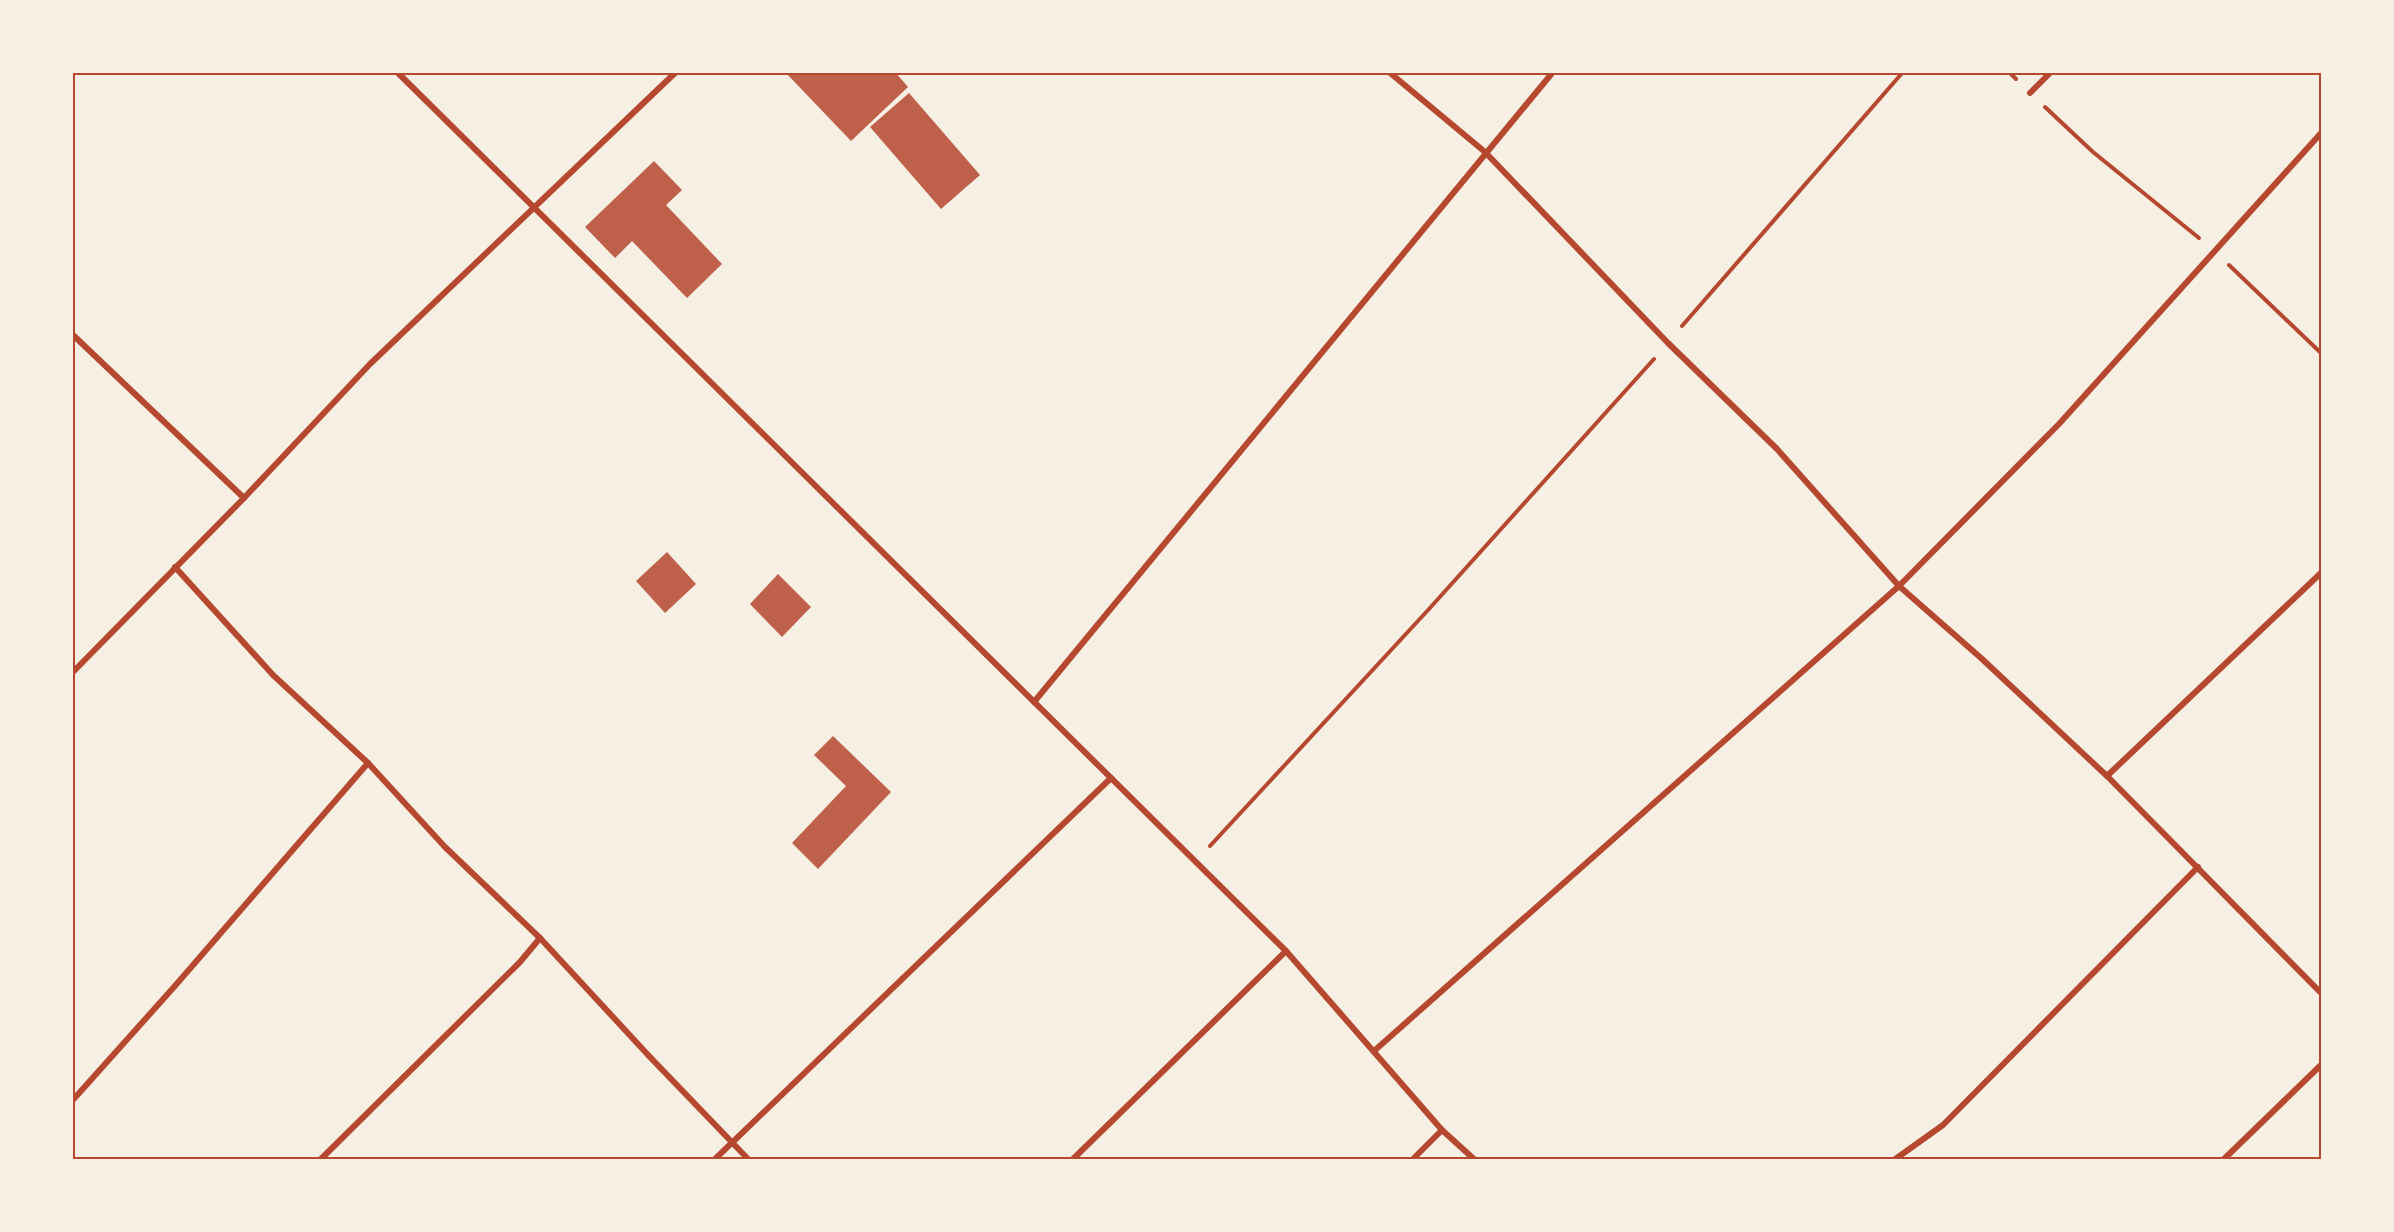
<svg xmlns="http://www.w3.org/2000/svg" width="2394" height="1232" viewBox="0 0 2394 1232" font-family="'Source Sans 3',sans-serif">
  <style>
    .building { fill: #bf614a }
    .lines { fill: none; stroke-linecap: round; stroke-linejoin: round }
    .path { stroke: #b5482f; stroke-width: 4 }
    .minor { stroke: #b5482f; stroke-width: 6 }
    .neatline { fill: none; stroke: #b5482f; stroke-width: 2 }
  </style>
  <rect width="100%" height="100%" fill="#f6efe4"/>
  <g class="building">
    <path d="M785 72H895L908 87 851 141Z"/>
    <path d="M909 93 980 175 941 209 870 127Z"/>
    <path d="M654 161 682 190 666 205 722 264 687 298 632 241 615 258 585 227Z"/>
    <path d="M667 552 696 584 665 613 636 581Z"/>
    <path d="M778 574 811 607 782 637 750 604Z"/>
    <path d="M833 736 891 792 818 869 792 843 846 786 814 755Z"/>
  </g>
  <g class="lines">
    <g class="path">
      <path d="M2009 72 2016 79"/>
      <path d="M2045 107 2093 152 2199 238"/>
      <path d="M2229 265 2322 354"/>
      <path d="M1682 326 1903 72"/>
      <path d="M1210 846 1429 609 1654 359"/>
    </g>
    <g class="minor">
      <path d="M397 72 1286 951 1442 1130 1475 1160"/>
      <path d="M1389 72 1485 152 1668 343 1777 449 1899 586 1981 658 2107 776 2322 994"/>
      <path d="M2030 93 2051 72"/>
      <path d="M72 334 244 498"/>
      <path d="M175 567 273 675 368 763 445 847 540 938 649 1056 749 1160"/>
      <path d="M72 673 244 498 370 364 676 72"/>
      <path d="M1034 702 1553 72"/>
      <path d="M2107 776 2322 572"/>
      <path d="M1374 1051 1899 586 2059 424 2322 132"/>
      <path d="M72 1101 174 987 368 763"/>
      <path d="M320 1160 520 962 540 938"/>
      <path d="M714 1160 1111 778"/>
      <path d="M1072 1160 1286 951"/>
      <path d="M1412 1160 1442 1130"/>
      <path d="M1894 1160 1943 1125 2198 867"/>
      <path d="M2223 1160 2322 1064"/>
    </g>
  </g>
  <rect width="2394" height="1232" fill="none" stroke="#f6efe4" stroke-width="147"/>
  <rect x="74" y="74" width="2246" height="1084" class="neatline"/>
</svg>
